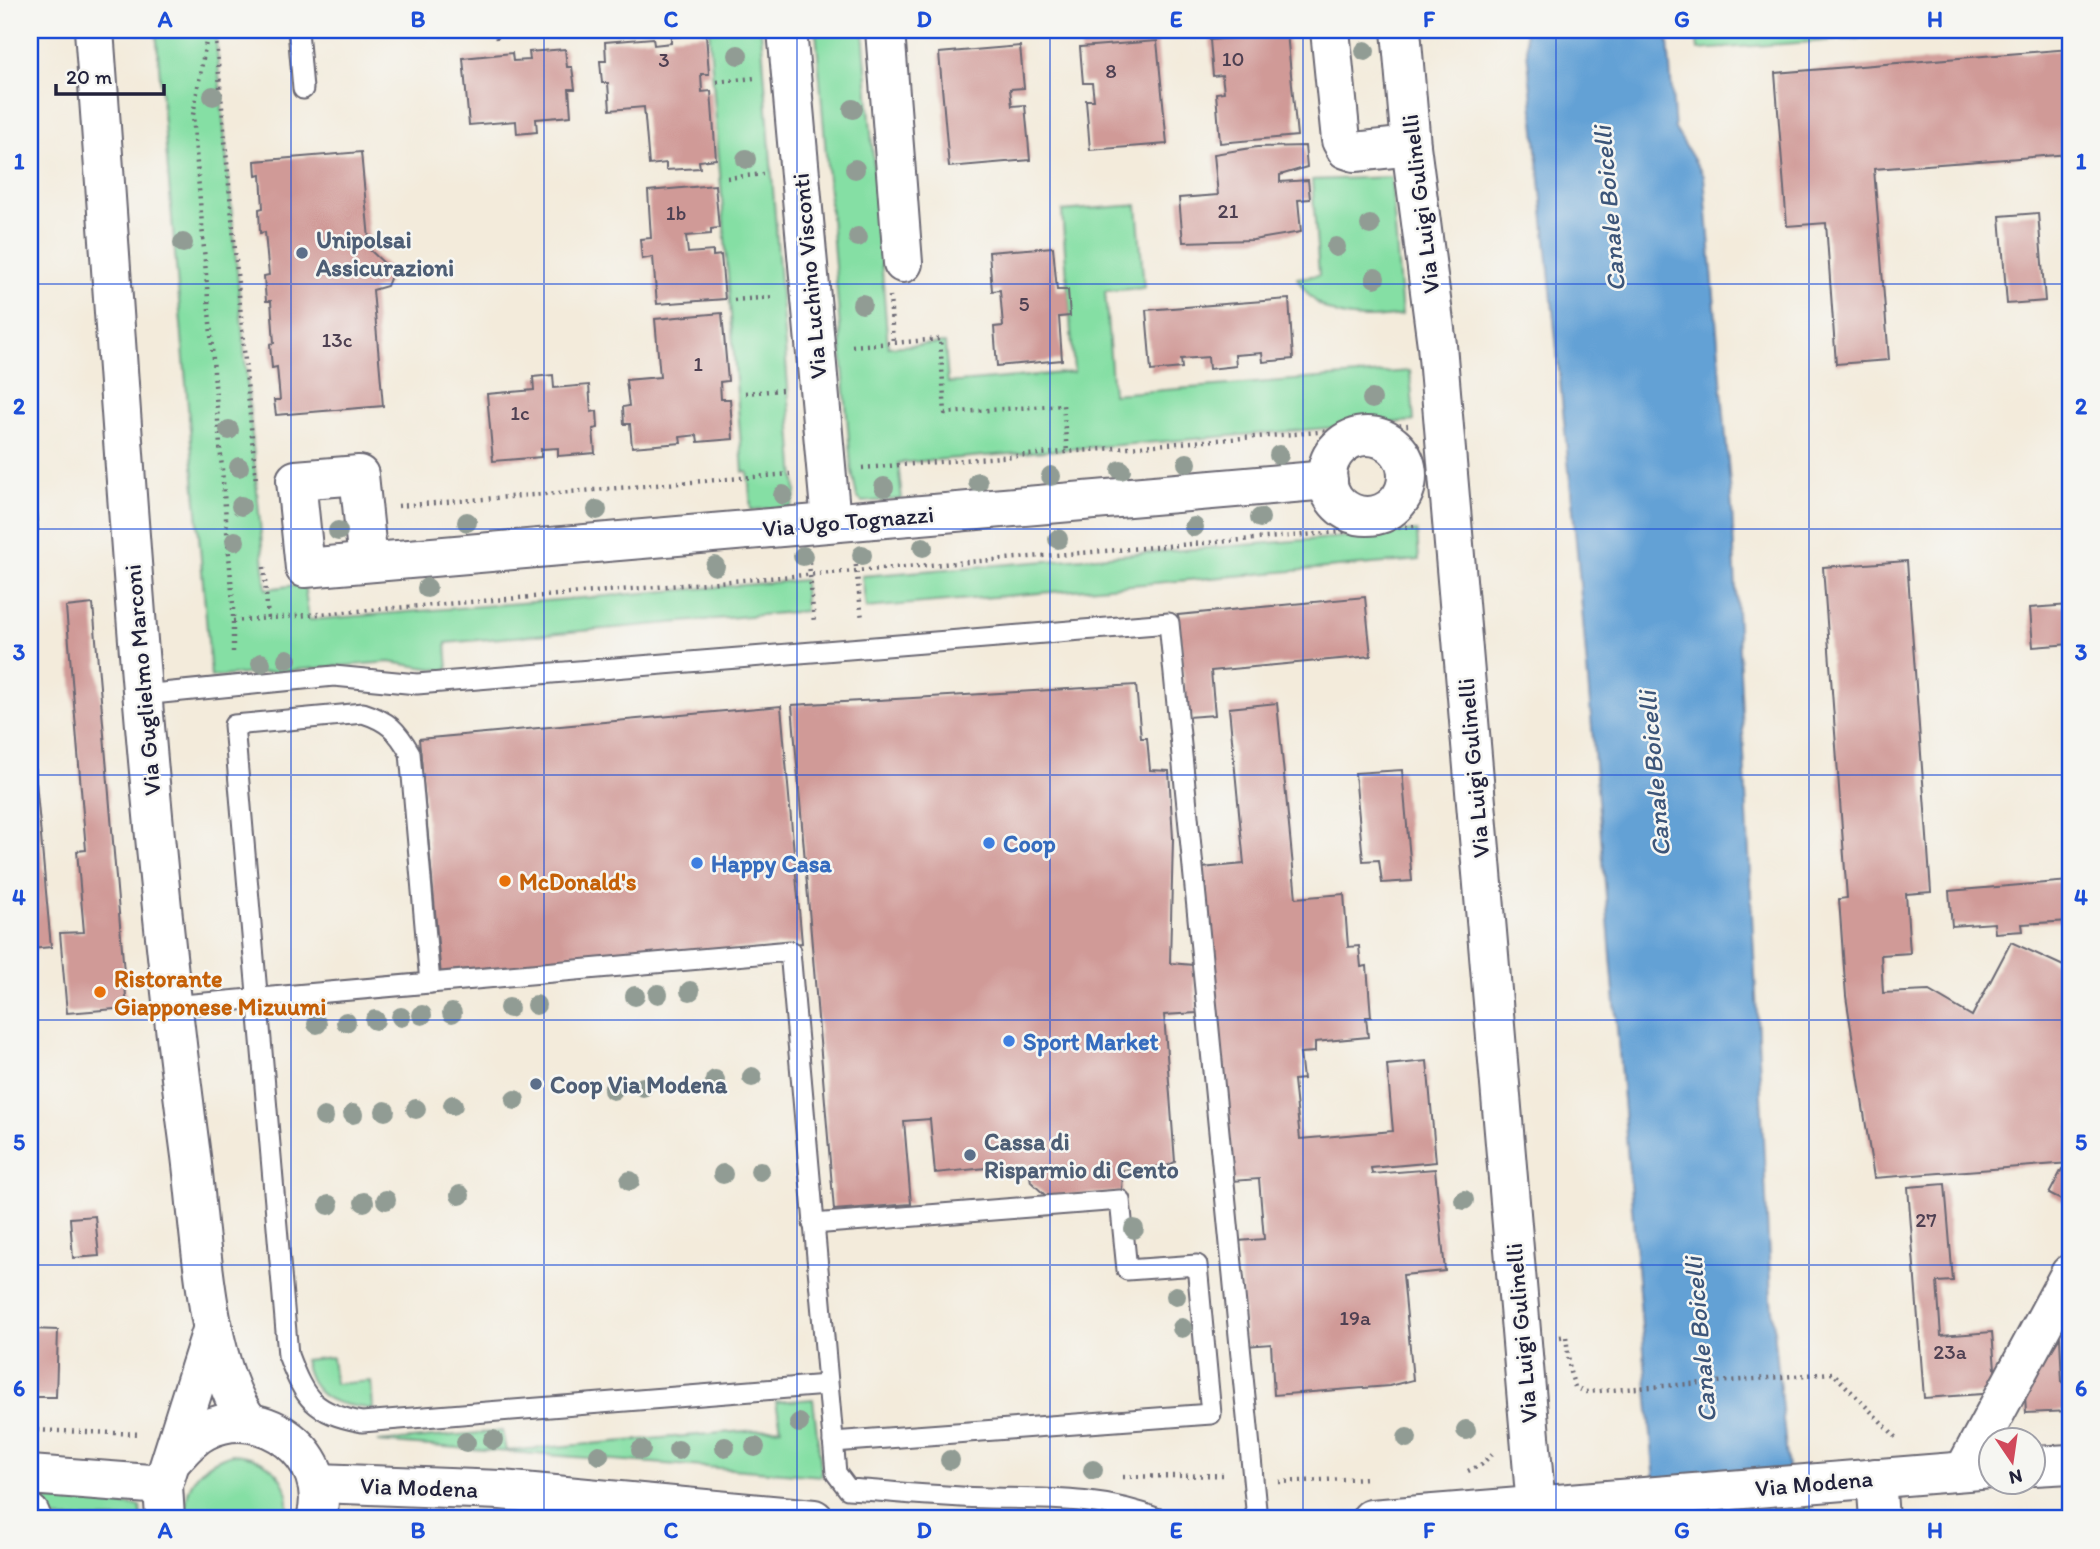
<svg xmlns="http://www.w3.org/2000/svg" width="2100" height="1549" viewBox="0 0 2100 1549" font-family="Itim,sans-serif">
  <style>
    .green { fill: #85dfa4; stroke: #548070; stroke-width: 2 }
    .water { fill: #63a1d5; stroke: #426288; stroke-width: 2 }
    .building { fill: #d09a97 }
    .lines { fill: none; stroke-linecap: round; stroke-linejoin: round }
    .lane-casing { stroke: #6b6873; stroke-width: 23 }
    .street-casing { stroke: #6b6873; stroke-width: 42 }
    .secondary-casing { stroke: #6b6873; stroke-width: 42 }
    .path { stroke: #6b6873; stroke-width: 4.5; stroke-dasharray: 2 5; stroke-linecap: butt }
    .lane { stroke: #fff; stroke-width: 19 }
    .street { stroke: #fff; stroke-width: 38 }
    .secondary { stroke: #fff; stroke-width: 38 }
    .tree { fill: #919c94 }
    .grid { fill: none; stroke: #1d4ed8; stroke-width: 2; stroke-opacity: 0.55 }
    .service-dot { fill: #5c6f8a; stroke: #f6f6f2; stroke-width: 2.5 }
    .shop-dot { fill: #3f7fe0; stroke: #f6f6f2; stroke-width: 2.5 }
    .food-dot { fill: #e8710a; stroke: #f6f6f2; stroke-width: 2.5 }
    .labels { text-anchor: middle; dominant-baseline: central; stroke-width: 5; stroke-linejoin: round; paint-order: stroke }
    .number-label { font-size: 21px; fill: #4e4052 }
    .street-label { font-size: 24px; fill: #22223b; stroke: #f6f6f2 }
    .service-label { font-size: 24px; font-weight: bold; fill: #4e5e75; stroke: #f6f6f2; text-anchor: start }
    .shop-label { font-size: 24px; font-weight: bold; fill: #366cbe; stroke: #f6f6f2; text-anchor: start }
    .food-label { font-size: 24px; font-weight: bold; fill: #c56008; stroke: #f6f6f2; text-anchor: start }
    .water-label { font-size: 26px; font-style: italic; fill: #3c5579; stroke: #f6f6f2 }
    .neatline { fill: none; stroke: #1d4ed8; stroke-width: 2.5 }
    .grid-label { font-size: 23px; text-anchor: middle; font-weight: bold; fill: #1d4ed8 }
  </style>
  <rect width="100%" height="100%" fill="#f6f6f2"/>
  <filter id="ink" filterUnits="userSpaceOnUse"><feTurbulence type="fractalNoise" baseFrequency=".0143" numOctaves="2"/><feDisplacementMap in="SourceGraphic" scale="14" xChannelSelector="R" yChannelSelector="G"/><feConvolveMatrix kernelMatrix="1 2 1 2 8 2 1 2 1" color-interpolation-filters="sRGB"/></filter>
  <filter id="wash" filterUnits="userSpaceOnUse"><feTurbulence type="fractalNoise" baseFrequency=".00686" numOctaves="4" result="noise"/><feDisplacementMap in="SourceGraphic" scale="28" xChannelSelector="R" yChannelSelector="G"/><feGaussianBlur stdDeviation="1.57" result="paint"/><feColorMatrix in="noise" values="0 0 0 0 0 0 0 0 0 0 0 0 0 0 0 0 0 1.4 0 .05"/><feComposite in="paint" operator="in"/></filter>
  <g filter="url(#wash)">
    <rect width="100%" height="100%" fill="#f3ebdb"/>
    <g class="green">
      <path d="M156 30H215L266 589 304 584 309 620 804 580 805 611 446 643 448 671 389 662 211 677Z"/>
      <path d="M709 30H761L796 493 791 507 751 510 748 472H743Z"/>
      <path d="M816 30H863L888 347 945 343 948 383 1074 372 1062 211 1137 205 1144 288 1105 291 1113 394 1410 371 1414 421 898 463 902 499 862 502 857 497 851 466Z"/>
      <path d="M1696 30H1981L1698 50Z"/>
      <path d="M1391 177 1402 315C1357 321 1322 322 1297 278L1319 275 1312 180Z"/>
      <path d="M1417 531 1419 560 866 608 862 576Z"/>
      <path d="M332 1357 335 1384 371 1381 373 1409C335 1404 313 1402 304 1360Z"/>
      <path d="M813 1399 822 1476 377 1442 502 1431 506 1451 781 1428 776 1402Z"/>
      <path d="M232 1454C269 1456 294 1480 287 1519H186C183 1484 199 1464 232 1454Z"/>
      <path d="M36 1498 140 1506 142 1519H46Z"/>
      <path d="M1791 1501 1806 1506 1824 1519H1793Z"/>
    </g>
    <path class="water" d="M1525 30H1667L1675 129 1704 176 1732 509 1771 1299 1793 1519H1658L1578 561Z"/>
    <g id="blocks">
      <g class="building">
        <path d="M1287 33 1297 136 1220 143 1216 93 1224 92 1222 75 1213 76 1210 40Z"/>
        <path d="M706 34 709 74H701L702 92 711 91 716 159 699 161 700 168 666 170V163L649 165 644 107 610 110 608 83H602L600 61H606L605 42 653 38 654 45 671 43V37Z"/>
        <path d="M1157 41 1167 144 1090 150 1086 100H1094L1092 83H1083L1080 47Z"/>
        <path d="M1020 46 1024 88 1010 89 1012 106 1025 105 1030 160 949 167 939 53Z"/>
        <path d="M565 49 567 67H572L575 89H569L571 116 536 119 537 132 517 134 516 121 469 125 463 58 512 53 513 61 530 60 529 52Z"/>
        <path d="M2070 49V154L1874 169 1889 360 1836 364 1826 223 1787 226 1775 73Z"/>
        <path d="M1305 146 1307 167 1280 175V182L1308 180 1310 199 1298 200 1301 232 1253 240 1183 242 1179 198 1218 195 1214 154 1257 147Z"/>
        <path d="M361 152 370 250 386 265 391 276 387 286 373 290 383 406 276 415 274 400H280L277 367 272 368 270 344 274 343 271 301H266L264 276 269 275 267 255 265 232 260 233 259 209 263 208 261 175 256 176 255 161Z"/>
        <path d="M715 185 719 228 711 229V234L686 236 688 253 713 251V256L721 255 725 299 657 304 653 257 642 259 640 239 651 238 648 191Z"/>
        <path d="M2038 213 2045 301 2007 304 2000 216Z"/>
        <path d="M1053 247 1057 290H1068L1070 316 1059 317 1062 360 997 366 994 327 1003 326 1000 290 992 291 989 252Z"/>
        <path d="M1289 299 1293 359 1263 362 1262 353 1235 355 1236 366 1209 369 1208 357 1181 359 1182 368 1151 371 1146 310Z"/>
        <path d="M722 313 728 381 720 382 721 399H730L733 439 698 442 697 435 680 437 681 443 632 447 630 424H624L623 407 629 406 626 380 660 377 655 319Z"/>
        <path d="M553 375 554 388 589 385 591 412 597 411 598 428 593 429 595 453 558 456V448L541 449V457L493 461 487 394 534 390 533 377Z"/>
        <path d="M30 457 38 530H30Z"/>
        <path d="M1907 561 1931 892 1906 894 1910 953 1881 955 1883 993 1929 991 1972 1016 2011 942 2070 969V1163L1874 1178 1846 996 1839 899 1847 898 1823 567Z"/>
        <path d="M1365 597 1371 656 1211 671 1215 715 1187 717 1178 615Z"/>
        <path d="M93 604 127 1008 67 1013 60 933 84 932 77 851 86 850 66 607Z"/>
        <path d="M2070 605V644L2033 647 2030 608Z"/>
        <path d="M1136 685 1141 738H1147L1150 770 1169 771 1173 838 1170 963 1193 965 1197 1013 1164 1015 1175 1162 1167 1166 1123 1170 1122 1192 1046 1196 1031 1182 1028 1164 935 1173 930 1119 904 1121 911 1204 834 1210 792 705Z"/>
        <path d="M1277 703 1296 898 1344 894 1348 947 1359 946 1361 967 1367 966 1371 1017H1366L1368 1037 1315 1042V1052L1300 1053 1303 1079 1294 1080 1300 1139 1393 1131 1387 1065 1427 1061 1436 1162 1371 1168 1372 1174 1435 1169 1445 1271 1403 1275 1413 1380 1389 1386 1274 1395 1271 1344 1246 1346 1238 1241 1264 1239 1259 1179 1232 1181 1202 868 1244 864 1229 708Z"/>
        <path d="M781 706 802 943 441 976 419 739Z"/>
        <path d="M30 715 51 947 30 949Z"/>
        <path d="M1402 770 1412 881 1382 883 1379 860 1363 861 1355 773Z"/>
        <path d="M2070 881V921L2022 924 2023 931 1995 933 1994 923 1952 926 1949 891Z"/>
        <path d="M2062 1169 2070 1173 2069 1204 2049 1194Z"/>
        <path d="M1945 1184 1953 1281 1937 1282 1941 1336 1992 1332 1997 1393 1924 1398 1908 1187Z"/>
        <path d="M95 1216 99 1256 73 1258 70 1218Z"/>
        <path d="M30 1329 58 1330 56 1397H30Z"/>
        <path d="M2060 1337 2062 1382 2070 1381V1411L2026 1413 2025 1394Z"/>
      </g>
    </g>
  </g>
  <g filter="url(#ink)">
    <use href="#blocks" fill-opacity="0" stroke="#6b6873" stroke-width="2"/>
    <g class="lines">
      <g class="lane-casing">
        <g id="lane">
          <path d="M298 30 303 89"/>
          <path d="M142 695 334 676 417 684 1169 623 1257 1519"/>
          <path d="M430 983 410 753C397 730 388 721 363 713L234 725 288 1355C305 1400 314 1413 362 1422L827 1385"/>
          <path d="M171 1006 790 951 836 1473 848 1489C895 1492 942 1497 989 1498 1048 1499 1103 1497 1159 1519"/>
          <path d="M813 1224 1120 1200 1127 1270 1197 1265 1211 1414 833 1442"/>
        </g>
      </g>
      <g class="street-casing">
        <g id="street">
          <path d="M787 30 831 522"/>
          <path d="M885 30 903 263"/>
          <path d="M1330 30 1341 140 1346 149 1355 152 1411 146"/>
          <path d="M1401 30 1411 146 1437 345 1536 1507"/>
          <circle cx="1367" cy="476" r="40"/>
          <path d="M368 562 359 475 296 480 305 568 1328 480"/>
          <path d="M1964 1471 2070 1274"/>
          <path d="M1876 1478 1879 1519"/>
        </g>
      </g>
      <g class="secondary-casing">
        <g id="secondary">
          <path d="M94 30C122 405 141 782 191 1156 200 1227 205 1367 249 1422"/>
          <path d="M174 1458C184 1447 193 1436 206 1430 264 1401 334 1457 316 1519"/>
          <path d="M2034 1466 2070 1464"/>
          <path d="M30 1475 163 1485"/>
          <path d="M318 1483 501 1490 814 1519"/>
          <path d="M30 1514 32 1519"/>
          <path d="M165 1519 163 1485 213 1327"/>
          <path d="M1371 1519 1992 1469"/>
        </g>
      </g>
      <g class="path">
        <path d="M208 30 193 115 233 604V657"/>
        <path d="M215 30 256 482"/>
        <path d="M496 30 497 40"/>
        <path d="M559 30 560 40"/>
        <path d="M717 82 755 78"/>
        <path d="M727 178 763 174"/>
        <path d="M890 296 893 343 940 339 945 413 1063 405 1067 452"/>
        <path d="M734 300 774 297"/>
        <path d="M852 346 893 343"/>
        <path d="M745 393 782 390"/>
        <path d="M862 468 1408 425"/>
        <path d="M398 506 790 474"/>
        <path d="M855 558 862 619"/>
        <path d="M809 562 814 623"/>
        <path d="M264 567 268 619"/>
        <path d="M233 621 1416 526"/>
        <path d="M1560 1337 1566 1336 1570 1372 1575 1387 1586 1392 1833 1373 1898 1439"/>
        <path d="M30 1430 141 1434"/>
        <path d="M1468 1471 1481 1465 1494 1452"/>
        <path d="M1123 1477 1226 1475"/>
        <path d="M1279 1482 1368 1478"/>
      </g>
      <use href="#lane" class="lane"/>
      <use href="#street" class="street"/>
      <use href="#secondary" class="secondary"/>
    </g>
    <g class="tree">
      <circle cx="1365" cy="51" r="10"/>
      <circle cx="738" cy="55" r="10"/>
      <circle cx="213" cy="96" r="10"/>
      <circle cx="853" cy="109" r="10"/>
      <circle cx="746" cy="159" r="10"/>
      <circle cx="855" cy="169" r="10"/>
      <circle cx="1370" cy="225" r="10"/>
      <circle cx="858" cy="237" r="10"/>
      <circle cx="183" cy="243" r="10"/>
      <circle cx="1336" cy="247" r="10"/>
      <circle cx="1375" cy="278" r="10"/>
      <circle cx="862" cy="304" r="10"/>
      <circle cx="1372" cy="399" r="10"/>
      <circle cx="229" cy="430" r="10"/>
      <circle cx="1279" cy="455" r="10"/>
      <circle cx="1187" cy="463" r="10"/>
      <circle cx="239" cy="467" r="10"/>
      <circle cx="1121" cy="470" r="10"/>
      <circle cx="1051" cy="476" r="10"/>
      <circle cx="978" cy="482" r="10"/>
      <circle cx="884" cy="487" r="10"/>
      <circle cx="783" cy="495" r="10"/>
      <circle cx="241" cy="506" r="10"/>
      <circle cx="597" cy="510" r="10"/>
      <circle cx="1260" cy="518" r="10"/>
      <circle cx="467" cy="522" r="10"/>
      <circle cx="1194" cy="527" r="10"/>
      <circle cx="338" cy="531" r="10"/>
      <circle cx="1058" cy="539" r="10"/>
      <circle cx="235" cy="541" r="10"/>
      <circle cx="923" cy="547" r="10"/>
      <circle cx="862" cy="555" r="10"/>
      <circle cx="803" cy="556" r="10"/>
      <circle cx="715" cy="566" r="10"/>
      <circle cx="427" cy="588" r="10"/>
      <circle cx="287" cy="659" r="10"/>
      <circle cx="261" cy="663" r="10"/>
      <circle cx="690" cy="991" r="10"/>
      <circle cx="658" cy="994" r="10"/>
      <circle cx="635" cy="996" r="10"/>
      <circle cx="536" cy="1005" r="10"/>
      <circle cx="509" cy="1008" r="10"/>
      <circle cx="452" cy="1013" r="10"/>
      <circle cx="422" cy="1015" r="10"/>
      <circle cx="401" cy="1017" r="10"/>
      <circle cx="375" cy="1020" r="10"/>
      <circle cx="346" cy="1022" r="10"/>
      <circle cx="317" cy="1024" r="10"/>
      <circle cx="752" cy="1077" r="10"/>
      <circle cx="715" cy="1080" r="10"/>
      <circle cx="643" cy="1087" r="10"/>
      <circle cx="613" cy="1090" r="10"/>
      <circle cx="515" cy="1100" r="10"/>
      <circle cx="453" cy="1105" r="10"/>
      <circle cx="416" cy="1109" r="10"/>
      <circle cx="385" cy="1111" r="10"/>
      <circle cx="353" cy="1114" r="10"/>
      <circle cx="324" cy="1117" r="10"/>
      <circle cx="760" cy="1171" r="10"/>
      <circle cx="723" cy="1174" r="10"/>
      <circle cx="630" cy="1181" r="10"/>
      <circle cx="460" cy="1195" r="10"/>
      <circle cx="386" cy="1200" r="10"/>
      <circle cx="1464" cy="1200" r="10"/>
      <circle cx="364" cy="1202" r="10"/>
      <circle cx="329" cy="1205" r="10"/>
      <circle cx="1134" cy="1229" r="10"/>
      <circle cx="1176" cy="1296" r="10"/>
      <circle cx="1182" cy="1328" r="10"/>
      <circle cx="799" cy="1423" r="10"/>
      <circle cx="1466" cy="1430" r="10"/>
      <circle cx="1407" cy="1438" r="10"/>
      <circle cx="493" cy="1440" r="10"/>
      <circle cx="466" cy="1442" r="10"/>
      <circle cx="725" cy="1447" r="10"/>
      <circle cx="755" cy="1447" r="10"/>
      <circle cx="641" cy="1450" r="10"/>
      <circle cx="678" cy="1450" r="10"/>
      <circle cx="599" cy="1455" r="10"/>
      <circle cx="950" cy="1460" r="10"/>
      <circle cx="1093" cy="1470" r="10"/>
    </g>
  </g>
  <path class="grid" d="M291 30V1519M544 30V1519M797 30V1519M1050 30V1519M1303 30V1519M1556 30V1519M1809 30V1519M30 284H2070M30 529H2070M30 775H2070M30 1020H2070M30 1265H2070"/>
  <g class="service-dot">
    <circle cx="302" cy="253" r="7"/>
    <circle cx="536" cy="1084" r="7"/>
    <circle cx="970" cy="1155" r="7"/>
  </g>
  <g class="shop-dot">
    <circle cx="989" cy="843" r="7"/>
    <circle cx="697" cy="863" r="7"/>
    <circle cx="1009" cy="1041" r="7"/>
  </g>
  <g class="food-dot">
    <circle cx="505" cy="881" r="7"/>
    <circle cx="100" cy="992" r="7"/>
  </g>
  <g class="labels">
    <g class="number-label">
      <text x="1233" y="58">10</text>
      <text x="664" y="59">3</text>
      <text x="1111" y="70">8</text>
      <text x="1228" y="210">21</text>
      <text x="676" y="212">1b</text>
      <text x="1024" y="303">5</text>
      <text x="337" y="339">13c</text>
      <text x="698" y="363">1</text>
      <text x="520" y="412">1c</text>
      <text x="1926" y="1219">27</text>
      <text x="1355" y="1317">19a</text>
      <text x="1950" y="1351">23a</text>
    </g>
    <g class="street-label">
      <text transform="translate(1420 204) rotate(-97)">Via Luigi Gulinelli</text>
      <text transform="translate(809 276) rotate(-95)">Via Luchino Visconti</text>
      <text transform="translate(848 521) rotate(-5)">Via Ugo Tognazzi</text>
      <text transform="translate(142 680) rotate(-95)">Via Guglielmo Marconi</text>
      <text transform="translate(1473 768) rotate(-95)">Via Luigi Gulinelli</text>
      <text transform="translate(1521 1333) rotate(-95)">Via Luigi Gulinelli</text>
      <text transform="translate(1814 1483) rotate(-5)">Via Modena</text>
      <text transform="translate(419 1487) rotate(2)">Via Modena</text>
    </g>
    <g class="service-label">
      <text x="316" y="239">Unipolsai<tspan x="316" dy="28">Assicurazioni</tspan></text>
      <text x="550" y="1084">Coop Via Modena</text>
      <text x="984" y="1141">Cassa di<tspan x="984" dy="28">Risparmio di Cento</tspan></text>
    </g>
    <g class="shop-label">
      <text x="1003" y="843">Coop</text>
      <text x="711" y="863">Happy Casa</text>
      <text x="1023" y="1041">Sport Market</text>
    </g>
    <g class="food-label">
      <text x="519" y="881">McDonald's</text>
      <text x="114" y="978">Ristorante<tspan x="114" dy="28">Giapponese Mizuumi</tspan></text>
    </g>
    <g class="water-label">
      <text transform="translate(1609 209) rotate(-95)">Canale Boicelli</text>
      <text transform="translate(1654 774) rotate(-95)">Canale Boicelli</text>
      <text transform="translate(1700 1340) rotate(-95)">Canale Boicelli</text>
    </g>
  </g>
  <rect width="2100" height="1549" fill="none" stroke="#f6f6f2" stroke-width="77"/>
  <g transform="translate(2012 1461) rotate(167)"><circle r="33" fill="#f6f6f2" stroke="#a1a1a9" stroke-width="2"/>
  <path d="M0-5L12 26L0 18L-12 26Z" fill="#d1495b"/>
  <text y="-10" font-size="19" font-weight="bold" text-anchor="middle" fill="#22223b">N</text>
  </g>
  <path d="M56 84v10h108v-10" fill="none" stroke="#22223b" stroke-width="3.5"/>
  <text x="66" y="84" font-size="21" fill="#22223b" stroke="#f6f6f2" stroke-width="5" paint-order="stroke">20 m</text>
  <rect x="38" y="38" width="2024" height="1472" class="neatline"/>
  <g class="grid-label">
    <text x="165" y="27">A</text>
    <text x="418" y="27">B</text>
    <text x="671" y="27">C</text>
    <text x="924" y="27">D</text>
    <text x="1176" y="27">E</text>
    <text x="1429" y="27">F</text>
    <text x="1682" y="27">G</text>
    <text x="1935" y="27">H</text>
    <text x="19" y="169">1</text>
    <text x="2081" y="169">1</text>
    <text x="19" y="414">2</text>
    <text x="2081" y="414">2</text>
    <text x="19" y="660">3</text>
    <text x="2081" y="660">3</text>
    <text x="19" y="905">4</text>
    <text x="2081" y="905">4</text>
    <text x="19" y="1150">5</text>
    <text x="2081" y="1150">5</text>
    <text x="19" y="1396">6</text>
    <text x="2081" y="1396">6</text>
    <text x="165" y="1538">A</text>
    <text x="418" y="1538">B</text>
    <text x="671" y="1538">C</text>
    <text x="924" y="1538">D</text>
    <text x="1176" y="1538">E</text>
    <text x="1429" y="1538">F</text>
    <text x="1682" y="1538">G</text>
    <text x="1935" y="1538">H</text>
  </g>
</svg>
